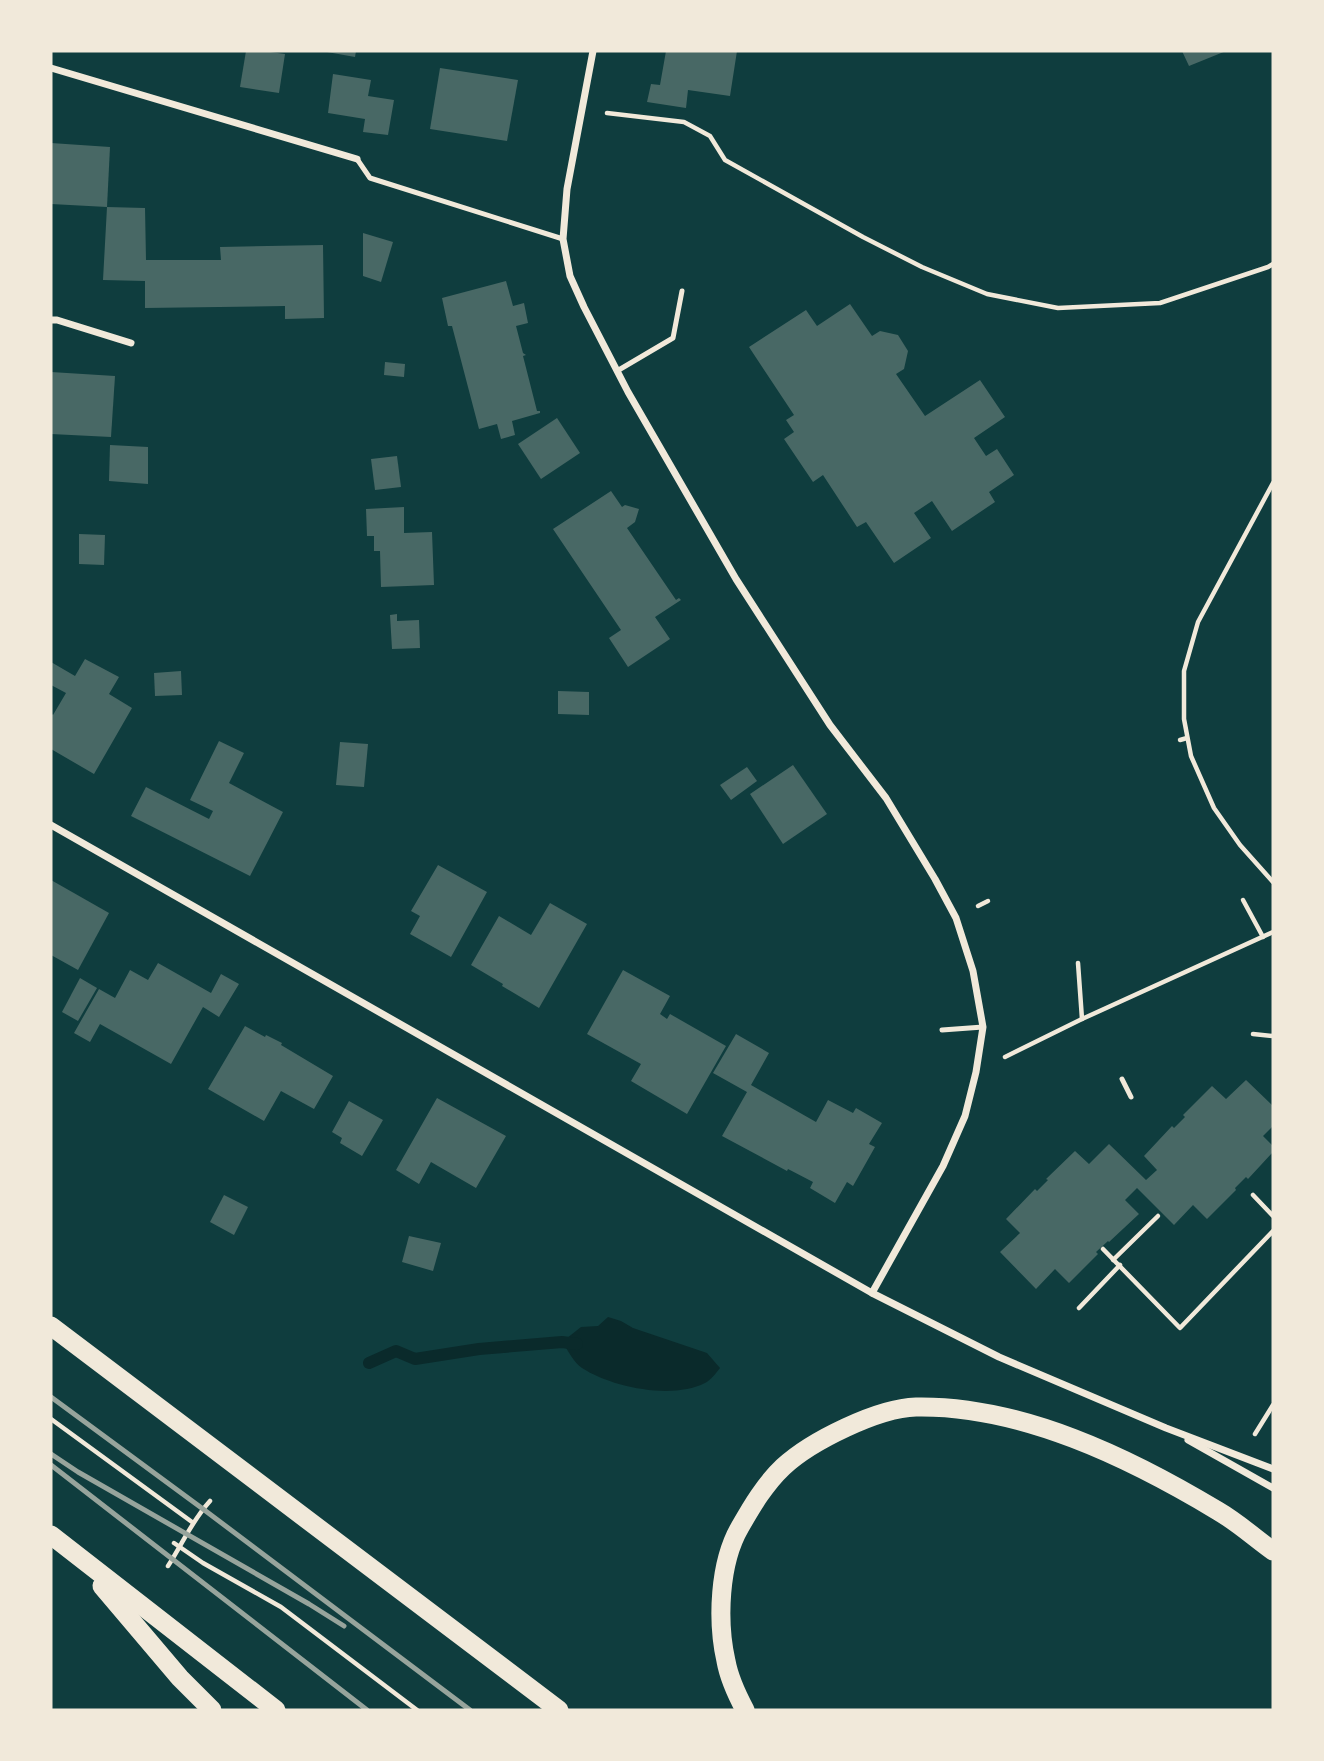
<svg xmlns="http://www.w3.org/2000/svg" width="1324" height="1761" viewBox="0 0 1324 1761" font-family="'PT Sans Narrow',sans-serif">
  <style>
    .water { fill: #0a2a2b }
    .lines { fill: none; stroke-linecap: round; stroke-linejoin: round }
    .stream { stroke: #0a2a2b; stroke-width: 12 }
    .building { fill: #486865 }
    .path { stroke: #f1e9da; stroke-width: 4.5 }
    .service { stroke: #f1e9da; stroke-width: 5 }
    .minor { stroke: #f1e9da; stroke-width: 7 }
    .trunk { stroke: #f1e9da; stroke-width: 19 }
    .rail { stroke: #97a49c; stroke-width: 5 }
  </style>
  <rect width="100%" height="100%" fill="#0f3d3e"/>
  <path class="water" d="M608 1317 621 1321 633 1328 707 1353 720 1368C716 1373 711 1380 705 1383 672 1400 611 1387 582 1368 574 1363 568 1350 562 1342L581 1327 598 1326Z"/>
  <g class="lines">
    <path class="stream" d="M369 1363 396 1351 415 1359 479 1349 562 1342 577 1344"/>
  </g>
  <g class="building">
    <path d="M246 51H263L285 54 279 93 240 87Z"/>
    <path d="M327 51H356L355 57 327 52Z"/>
    <path d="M666 51H737L730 96 688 90 686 108 647 102 651 84 660 85Z"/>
    <path d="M1182 51H1226L1189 66Z"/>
    <path d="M440 68 518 80 507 141 430 129Z"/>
    <path d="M333 74 371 80 368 96 394 100 388 135 363 132 365 119 328 113Z"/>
    <path d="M51 143 110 147 107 207 51 204Z"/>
    <path d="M107 207 145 208 146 260H221L220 247 323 245 324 318 285 319V306L145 308V281L103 280Z"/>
    <path d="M363 233 393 242 381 282 363 276Z"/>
    <path d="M506 281 513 306 524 303 528 323 516 326 523 353 526 355 523 356 537 411H540V413L512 421 515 435 501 439 497 424 479 429 452 326H448L442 298Z"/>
    <path d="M850 304 872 336 880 331 898 335 908 351 904 369 896 374 925 416 980 380 1005 417 974 438 986 456 997 449 1014 475 989 492 995 502 952 531 932 501 914 513 931 538 894 563 866 522 857 527 823 475 813 482 784 439 794 432 786 420 794 415 749 347 806 310 817 326Z"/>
    <path d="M385 362 405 364 404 377 384 375Z"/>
    <path d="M51 372 115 376 111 437 51 434Z"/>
    <path d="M557 418 580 453 541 479 518 444Z"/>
    <path d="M110 445 148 447V484L109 481Z"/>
    <path d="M397 456 401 487 375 490 371 459Z"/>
    <path d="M611 491 622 507 625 505 639 509 635 522 627 528 676 600 679 598 681 600 655 617 670 639 628 667 609 638 621 630 553 529Z"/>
    <path d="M404 507V533L432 532 434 585 381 587 380 551H374V536H367L366 509Z"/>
    <path d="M79 534 105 535 104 565 79 564Z"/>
    <path d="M397 614V621L419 620 420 648 392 649 390 615Z"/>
    <path d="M85 659 119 677 109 694 132 708 94 774 51 749V713L53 715 66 693 51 685V662L75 676Z"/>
    <path d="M181 671 182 695 155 696 154 673Z"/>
    <path d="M558 691 589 692V715L558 714Z"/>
    <path d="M219 741 244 753 229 783 283 812 250 876 131 816 146 787 209 819 213 811 190 800Z"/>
    <path d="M340 742 368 744 364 787 336 785Z"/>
    <path d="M793 765 827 814 783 844 750 794Z"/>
    <path d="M747 767 757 781 731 800 720 785Z"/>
    <path d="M438 865 487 892 451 957 410 934 420 916 411 911Z"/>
    <path d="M51 880 109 913 78 970 51 955Z"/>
    <path d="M550 903 587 924 539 1008 502 986 503 984 471 965 499 916 531 935Z"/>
    <path d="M158 963 211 993 221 974 239 984 219 1017 203 1007 171 1064 100 1024 90 1042 74 1033 99 989 115 998 130 970 148 980Z"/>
    <path d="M623 970 670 996 660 1014 667 1019 670 1014 726 1046 687 1114 631 1081 641 1064 587 1034Z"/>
    <path d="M80 978 97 988 78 1021 62 1012Z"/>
    <path d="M245 1026 265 1037 266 1035 282 1043 281 1045 333 1076 314 1109 281 1091 264 1121 208 1089Z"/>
    <path d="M736 1034 769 1053 751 1085 816 1122 828 1100 853 1113 856 1108 882 1123 869 1144 875 1147 853 1186 847 1182 835 1203 810 1188 813 1182 788 1169 787 1171 722 1136 747 1092 713 1073Z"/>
    <path d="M1246 1080 1273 1106V1126L1263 1136 1273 1146V1152L1248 1179 1246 1177 1235 1188 1236 1190 1207 1219 1193 1205 1174 1225 1137 1188 1125 1200 1139 1214 1109 1242 1108 1241 1096 1252 1098 1254 1069 1283 1055 1269 1036 1289 1000 1252 1020 1233 1006 1219 1035 1189 1037 1191 1048 1180 1046 1179 1075 1151 1089 1164 1109 1144 1146 1180 1157 1170 1144 1156 1172 1126 1174 1128 1185 1117 1183 1115 1212 1086 1226 1099Z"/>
    <path d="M437 1098 506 1136 476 1188 431 1162 419 1184 396 1170Z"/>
    <path d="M349 1101 383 1120 362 1156 340 1143 342 1138 332 1132Z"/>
    <path d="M224 1195 248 1207 234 1235 210 1222Z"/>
    <path d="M409 1236 441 1243 433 1271 402 1262Z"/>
  </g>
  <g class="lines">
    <g class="path">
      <path d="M607 113 684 122 710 136 725 160 863 237 922 267 987 294 1058 308 1160 303 1268 267 1273 264"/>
      <path d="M1273 483 1198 622 1184 671V719L1191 756 1214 808 1240 845 1273 882"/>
      <path d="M1180 740 1187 738"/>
      <path d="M1243 900 1263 937"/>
      <path d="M978 906 988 901"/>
      <path d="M1078 963 1082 1019"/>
      <path d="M1253 1034 1273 1036"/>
      <path d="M1005 1057 1082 1019 1273 932"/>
      <path d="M1253 1195 1273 1216"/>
      <path d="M1103 1249 1180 1328 1273 1231"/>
      <path d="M1113 1260 1158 1216"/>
      <path d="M1079 1308 1120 1265"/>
      <path d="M51 1419 192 1522"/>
      <path d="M1255 1434 1273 1405"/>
      <path d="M174 1543 203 1563 281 1607 417 1710"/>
      <path d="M168 1566C183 1543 191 1522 210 1501"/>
    </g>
    <g class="service">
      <path d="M357 159 370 178 563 239"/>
      <path d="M617 371 673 338 682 291"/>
      <path d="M942 1030 983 1027"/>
      <path d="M1122 1079 1131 1097"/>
    </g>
    <g class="minor">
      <path d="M593 51 567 189 563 239 570 276 584 307 628 392 736 579 830 725 886 798 935 879 956 918 973 971 983 1027 976 1072 965 1116 943 1166 872 1293"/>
      <path d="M51 68 357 159"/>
      <path d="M51 320H57L131 343"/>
      <path d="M51 825 872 1293 999 1357 1166 1428 1273 1469"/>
      <path d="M1188 1440 1273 1488"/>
    </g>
    <g class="trunk">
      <path d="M51 1326 559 1710"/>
      <path d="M51 1535 276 1710"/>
      <path d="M102 1586 180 1678 212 1710"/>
      <path d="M745 1710C737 1695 729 1678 726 1661 717 1621 719 1563 740 1527 752 1506 765 1484 783 1467 811 1441 878 1408 916 1407 1021 1405 1130 1458 1218 1511 1237 1522 1255 1538 1273 1551"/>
    </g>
    <g class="rail">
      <path d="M51 1397 203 1509 470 1710"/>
      <path d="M51 1454 78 1472 309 1604 344 1626"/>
      <path d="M51 1465 367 1710"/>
    </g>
  </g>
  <rect width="1324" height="1761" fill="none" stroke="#f1e9da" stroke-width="105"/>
</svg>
